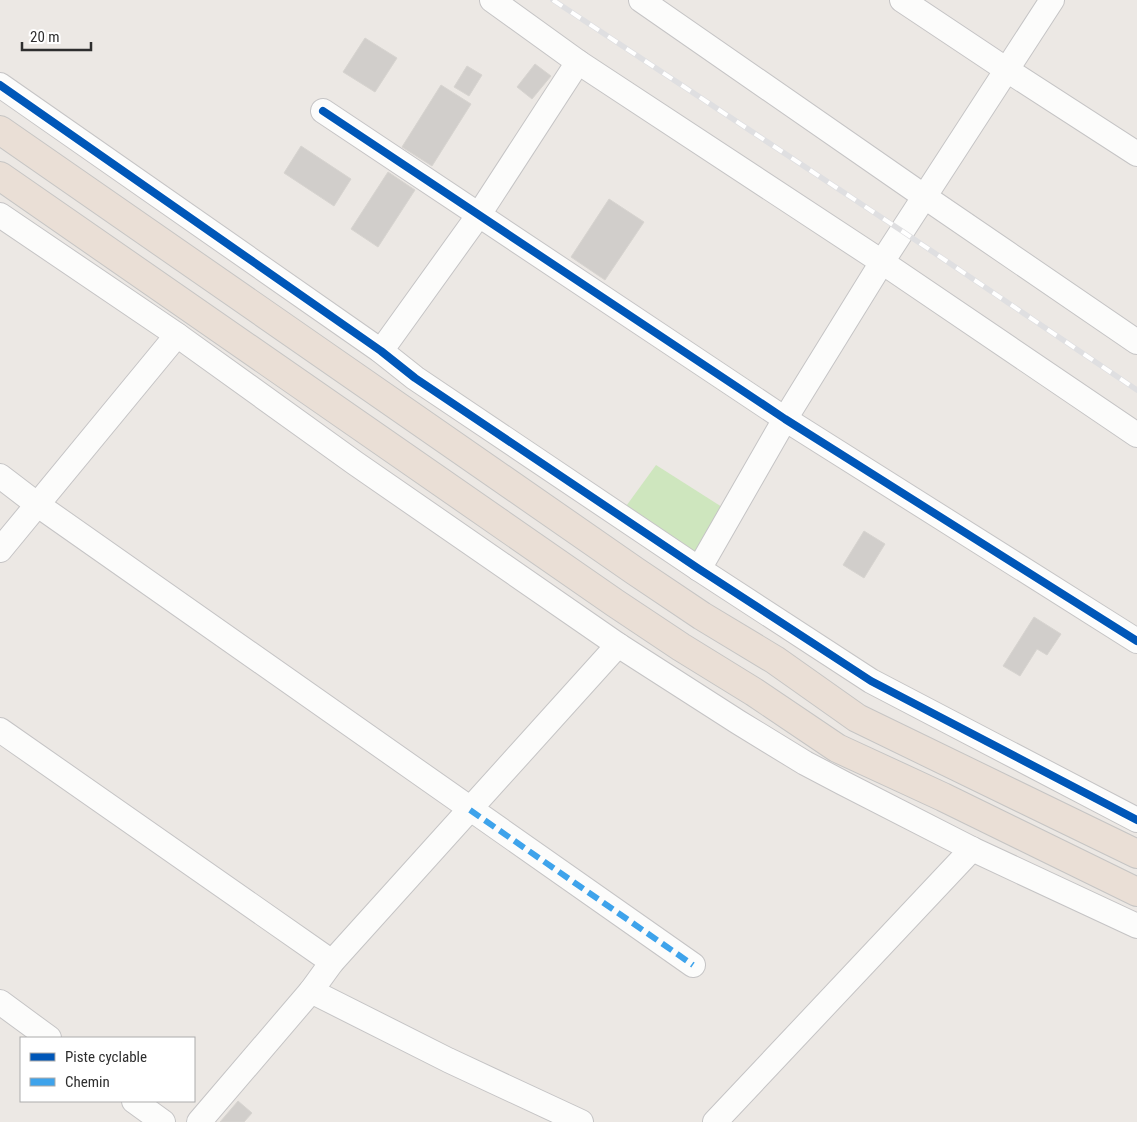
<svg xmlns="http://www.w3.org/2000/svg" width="1137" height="1122" viewBox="0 0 1137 1122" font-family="'Roboto Condensed',sans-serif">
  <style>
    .green { fill: #cee6be }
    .building { fill: #d1cecb; stroke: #d7d4d0 }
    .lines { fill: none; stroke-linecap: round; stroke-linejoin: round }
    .street-casing { stroke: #c5c4c5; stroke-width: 26 }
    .highway-casing { stroke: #c6c5c4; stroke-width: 30 }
    .street { stroke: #fcfcfb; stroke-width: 24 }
    .highway { stroke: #eadfd6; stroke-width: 28 }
    .rail-casing { stroke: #dfdfe1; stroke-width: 5.5 }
    .rail { stroke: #fff; stroke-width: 4; stroke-dasharray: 11; stroke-linecap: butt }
    .quiet { stroke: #3ea3eb; stroke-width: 6; stroke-dasharray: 12 6; stroke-linecap: butt }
    .cycleway-casing { stroke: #fff; stroke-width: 11 }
    .cycleway { stroke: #0057b8; stroke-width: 8 }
  </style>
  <rect width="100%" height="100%" fill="#ece8e4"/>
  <path class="green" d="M656 465 722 507 695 553 624 509Z"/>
  <g class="building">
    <path d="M365 38 397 58 375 92 343 72Z"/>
    <path d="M535 64 551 76 532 99 517 87Z"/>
    <path d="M467 66 482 75 469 96 454 87Z"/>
    <path d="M441 85 471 104 432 166 402 147Z"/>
    <path d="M301 146 351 179 334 206 284 173Z"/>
    <path d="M388 172 415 190 378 247 351 229Z"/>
    <path d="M609 199 644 222 605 280 571 257Z"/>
    <path d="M864 531 885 544 864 578 843 565Z"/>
    <path d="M1034 617 1061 634 1047 655 1037 649 1020 676 1003 666Z"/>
    <path d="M238 1101 252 1113 244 1122H220Z"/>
  </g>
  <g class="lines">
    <g class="street-casing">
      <g id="street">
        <path d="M492 0 578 62 882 262 1137 435"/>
        <path d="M641 0 925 197 1137 342"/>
        <path d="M902 0 1007 70 1137 154"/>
        <path d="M0 85 381 351 415 378 699 569 871 681 1137 820"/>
        <path d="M323 111 785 419 1137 641"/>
        <path d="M0 215 177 335 355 463 618 645 738 722 805 763 843 783 972 849 1137 926"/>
        <path d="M381 351 478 216 578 62"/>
        <path d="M0 476 38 505 693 965"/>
        <path d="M0 550 177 335"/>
        <path d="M699 569 785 419 882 262 1052 0"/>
        <path d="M0 730 332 962"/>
        <path d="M311 991 448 1060 581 1122"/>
        <path d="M0 1002 49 1038"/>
        <path d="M134 1101 163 1122"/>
        <path d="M199 1122 311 991 332 962 618 645"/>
        <path d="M715 1122 972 849"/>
      </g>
    </g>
    <g class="highway-casing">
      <g id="highway">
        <path d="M0 130 635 571 702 616 775 660 857 718 1137 854"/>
        <path d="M0 176 615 603 681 647 754 692 837 748 943 797 1137 892"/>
      </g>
    </g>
    <use href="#street" class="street"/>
    <use href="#highway" class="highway"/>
    <g class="rail-casing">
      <path id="rail" d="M553 0 902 231 1137 390"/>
    </g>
    <use href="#rail" class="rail"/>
    <path class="quiet" d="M470 810 693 965"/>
    <g class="cycleway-casing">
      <g id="cycleway">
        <path d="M0 85 381 351 415 378 699 569 871 681 1137 820"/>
        <path d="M323 111 785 419 1137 641"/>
      </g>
    </g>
    <use href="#cycleway" class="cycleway"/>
  </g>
  <rect x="20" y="1037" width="175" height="65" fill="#ffffff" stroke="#ababab"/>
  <rect x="30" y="1053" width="25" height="8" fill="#0057b8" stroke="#ababab"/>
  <text x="65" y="1062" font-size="15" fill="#2e2e2e">Piste cyclable</text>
  <rect x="30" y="1078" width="25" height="8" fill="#3ea3eb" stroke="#ababab"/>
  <text x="65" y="1087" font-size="15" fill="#2e2e2e">Chemin</text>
  <path d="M22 42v8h69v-8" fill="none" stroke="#2e2e2e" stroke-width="2.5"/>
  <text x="30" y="42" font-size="15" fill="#2e2e2e" stroke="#ffffff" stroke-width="4" paint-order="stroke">20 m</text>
</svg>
